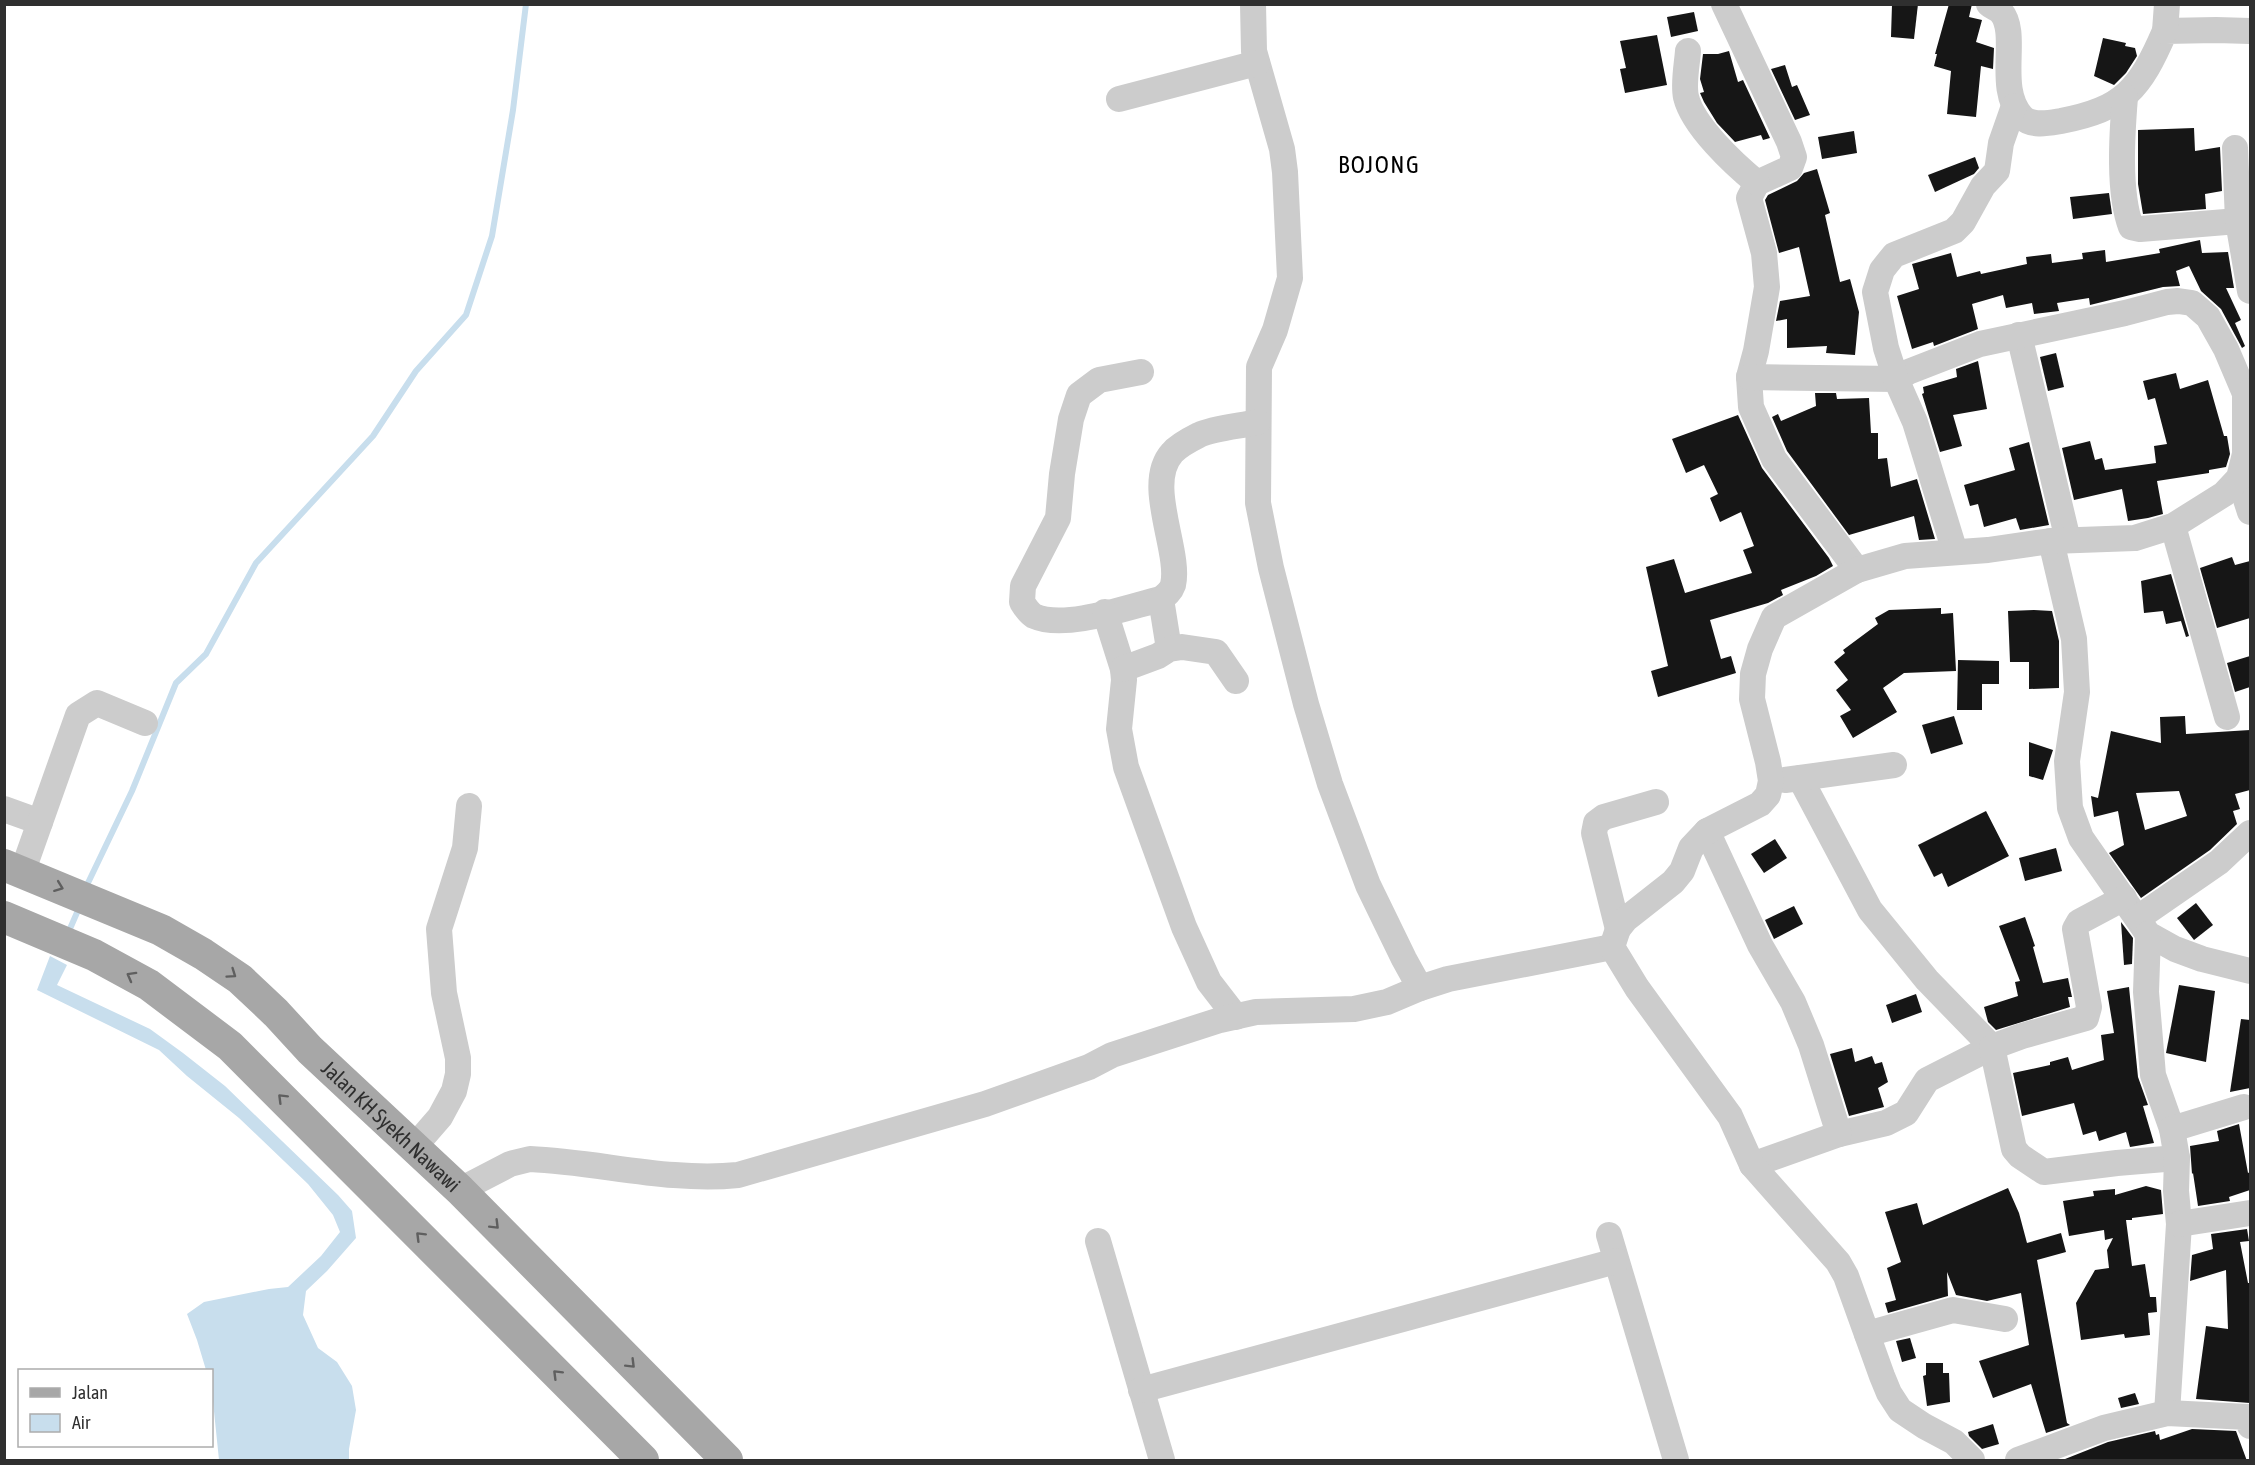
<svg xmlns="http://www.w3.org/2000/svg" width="2255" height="1465" viewBox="0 0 2255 1465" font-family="'Asap Condensed',sans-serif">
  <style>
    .water { fill: #c8deed }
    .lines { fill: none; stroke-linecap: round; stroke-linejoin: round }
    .stream { stroke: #c8deed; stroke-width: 6 }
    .building { fill: #161616; fill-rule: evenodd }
    .minor { stroke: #ccc; stroke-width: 26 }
    .major { stroke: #a7a7a7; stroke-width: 32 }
    .oneway { stroke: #5f5f5f }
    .labels { text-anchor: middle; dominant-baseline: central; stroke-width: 6; stroke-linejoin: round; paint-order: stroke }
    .street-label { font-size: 21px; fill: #2f2f2f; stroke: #fff }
    .quarter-label { font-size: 24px; letter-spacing: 1.5px; fill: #000; stroke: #fff }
  </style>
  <rect width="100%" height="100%" fill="#fff"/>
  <path class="water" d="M50 956 67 965 57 985 150 1029 183 1053 225 1086 338 1195 352 1211 356 1238 327 1271 306 1291 303 1315 318 1348 337 1362 352 1386 356 1410 349 1449V1460H219L212 1392V1370H206L197 1340 187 1314 204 1302 269 1289 288 1287 321 1256 340 1232 333 1215 308 1184 239 1118 187 1076 159 1050 37 990Z"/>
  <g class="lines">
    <g class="stream">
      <path d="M87 885 132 791 176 683 206 654 256 563 373 436 416 371 466 315 492 236 513 110 526 4"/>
      <path d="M69 931 79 908"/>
    </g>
  </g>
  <g class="building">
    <path d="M1892 4H1918L1914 39 1891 37Z"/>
    <path d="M1949 4H1972L1969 17 1982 20 1976 42 1994 48 1993 69 1981 66 1976 117 1947 114 1951 71 1934 66 1937 54H1935Z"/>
    <path d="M1694 12 1698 31 1671 37 1667 17Z"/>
    <path d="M1657 35 1667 85 1625 93 1620 69 1626 68 1620 41Z"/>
    <path d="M2103 38 2126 43 2125 46 2135 48 2137 56 2126 73 2114 85 2094 76Z"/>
    <path d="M1729 51 1738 82 1743 80 1770 138 1763 140 1761 135 1735 142 1717 123 1704 102 1700 93 1704 92 1700 79 1703 54H1718Z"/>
    <path d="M1785 65 1792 87 1797 85 1810 115 1795 120 1771 69Z"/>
    <path d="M2194 128 2195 151 2220 147 2222 191 2205 194 2206 209 2143 214 2138 184V130Z"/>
    <path d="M1854 131 1857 153 1822 159 1818 137Z"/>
    <path d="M1975 157 1979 168 1974 174 1935 192 1928 175Z"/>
    <path d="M1817 169 1830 213 1825 215 1840 282 1850 279 1859 312 1855 355 1826 353 1827 346 1787 348V319L1776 321 1780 301 1810 296 1799 247 1779 253 1765 200 1768 195 1797 181 1804 173Z"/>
    <path d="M2109 193 2112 214 2073 219 2070 197Z"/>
    <path d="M2200 240 2202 253 2228 252 2234 288H2226L2241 320 2235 323 2245 346 2242 348 2221 309 2201 291 2189 266 2176 271 2180 286 2163 287 2090 305 2089 298 2057 303 2059 311 2034 314 2032 303 2006 308 2003 295 1972 304 1978 329 1934 346 1933 342 1912 349 1897 296 1919 289 1912 264 1951 253 1957 277 1980 271 1981 274 2027 264 2026 257 2051 254 2052 263 2083 259 2082 253 2105 250 2106 262 2160 253 2159 249Z"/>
    <path d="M2056 353 2064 387 2048 391 2040 357Z"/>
    <path d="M1978 361 1987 409 1953 415 1962 446 1940 452 1922 394 1924 393 1923 387 1957 377 1956 369Z"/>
    <path d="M2176 373 2180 389 2208 380 2224 436H2227L2230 454 2226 467 2209 470V473L2157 481 2163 514 2148 518 2128 521 2122 489 2074 500 2062 448 2090 441 2095 460 2102 458 2105 470 2156 463 2154 446 2167 444 2155 398 2148 400 2143 381Z"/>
    <path d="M1815 393H1836L1837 399 1869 398 1871 433H1878V459L1887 458 1891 487 1917 479 1935 539 1919 540 1914 516 1849 535 1787 451 1772 417 1778 414 1781 421 1816 406Z"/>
    <path d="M1738 415 1762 468 1829 558 1833 566 1816 576 1781 590 1783 595 1768 603 1710 620 1721 659 1731 656 1736 673 1658 697 1651 671 1668 666 1646 567 1674 559 1685 593 1752 573 1743 550 1754 546 1741 512 1720 522 1710 498 1718 494 1704 465 1686 473 1672 439Z"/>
    <path d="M2029 442 2049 525 2020 530 2016 518 1984 527 1978 504 1970 506 1964 485 2015 470 2009 448Z"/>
    <path d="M2232 557 2235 565 2250 561V618L2217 628 2200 568Z"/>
    <path d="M2171 574 2189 636 2186 637 2181 621 2166 624 2163 611 2144 613 2141 581Z"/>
    <path d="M1941 608V614L1953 613 1956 671 1904 673 1883 688 1897 712 1853 738 1840 716 1851 710 1836 690 1848 680 1834 662 1845 653 1843 650 1878 624 1875 618 1889 610Z"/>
    <path d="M2034 610 2052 611 2059 641V688L2029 689V662H2010L2008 611Z"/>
    <path d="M2250 656V687L2235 692 2227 663Z"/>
    <path d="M1958 660 1999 661V684H1982V710H1957Z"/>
    <path d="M1954 716 1963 744 1931 754 1922 725Z"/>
    <path d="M2185 716 2186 734 2250 730V790L2235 794 2240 809 2233 811 2237 824 2210 850 2141 898 2109 853 2124 845 2118 811 2094 817 2091 796 2098 798 2111 731 2161 743 2160 717ZM2179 791 2187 816 2145 830 2136 793Z"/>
    <path d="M2029 742 2053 750 2043 780 2029 776Z"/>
    <path d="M1986 811 2009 856 1948 887 1942 873 1934 877 1918 845Z"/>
    <path d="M1775 839 1787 858 1764 873 1751 854Z"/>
    <path d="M2056 848 2062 871 2025 881 2019 858Z"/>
    <path d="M2196 903 2213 925 2194 940 2177 918Z"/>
    <path d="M1794 906 1803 924 1774 939 1765 920Z"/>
    <path d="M2025 917 2035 946 2033 947 2043 983 2068 978 2072 997H2068L2070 1007 1996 1030 1988 1022 1984 1007 2018 996 2015 982 2020 981 1999 926Z"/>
    <path d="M2121 922 2133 938 2132 964 2124 965Z"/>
    <path d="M2179 985 2215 991 2206 1062 2166 1053Z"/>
    <path d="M2129 987 2138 1077 2148 1105 2143 1106 2154 1143 2130 1147 2126 1132 2099 1141 2096 1131 2083 1135 2074 1103 2022 1116 2013 1073 2050 1065V1062L2068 1057 2072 1070 2104 1060 2101 1035 2114 1033 2107 991Z"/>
    <path d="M1916 994 1922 1012 1892 1023 1886 1005Z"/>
    <path d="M2241 1019 2250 1020V1088L2230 1092Z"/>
    <path d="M1852 1048 1855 1062 1872 1056 1875 1064 1882 1062 1888 1082 1878 1088 1884 1107 1849 1116 1830 1054Z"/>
    <path d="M2239 1124 2248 1173 2250 1172V1190L2229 1197 2230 1201 2198 1206 2193 1173 2192 1174 2190 1146 2219 1141 2217 1131Z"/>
    <path d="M2146 1186 2161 1190 2163 1214 2132 1218V1220H2126L2132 1266 2145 1264 2150 1297H2156L2157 1312 2148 1313 2150 1335 2125 1338 2124 1334 2081 1340 2076 1303 2095 1270 2109 1268 2107 1250 2113 1238 2105 1240 2104 1230 2069 1236 2063 1201 2094 1196 2093 1191 2115 1189V1195Z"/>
    <path d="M2008 1188 2019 1213 2027 1243 2061 1233 2066 1252 2037 1260 2067 1423 2070 1425 2046 1433 2031 1384 1993 1398 1979 1361 2029 1345 2021 1293 1987 1301 1956 1295 1947 1272 1948 1296 1888 1313 1885 1303 1896 1300 1887 1268 1901 1262 1885 1212 1917 1203 1923 1225Z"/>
    <path d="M2247 1229 2249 1241 2240 1242 2248 1283H2250V1403L2196 1399 2206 1326 2228 1329 2226 1270 2190 1281 2192 1255 2213 1249 2211 1234Z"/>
    <path d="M1910 1338 1916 1358 1902 1362 1896 1341Z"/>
    <path d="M1926 1363H1943V1373H1949L1950 1402 1927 1406 1923 1376 1926 1375Z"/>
    <path d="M2135 1393 2139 1404 2121 1408 2118 1398Z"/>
    <path d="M1993 1424 1999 1444 1982 1449 1969 1436 1968 1432Z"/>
    <path d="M2192 1429 2236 1431 2247 1461H2060L2108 1442 2155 1431 2156 1435 2159 1434 2160 1440Z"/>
  </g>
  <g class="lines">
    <g class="minor">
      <path d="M1253 4 1254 51 1282 149 1285 172 1290 278 1275 330 1259 367 1258 503 1271 568 1306 704 1330 784 1368 885 1404 959 1420 988"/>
      <path d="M1724 4 1789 142 1794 157 1790 168 1757 183 1749 198 1764 253 1767 287 1756 351 1749 377 1751 407 1774 459 1857 570"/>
      <path d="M1989 4C1992 7 1998 9 2001 12 2020 34 1995 88 2022 117 2032 127 2049 123 2061 121 2124 109 2140 89 2165 31L2216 30 2250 31"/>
      <path d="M2165 31 2167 4"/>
      <path d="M1688 51C1687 65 1683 84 1686 97 1693 126 1734 164 1757 183"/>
      <path d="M2125 97C2122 134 2118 192 2131 227L2140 229 2238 221"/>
      <path d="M1119 99 1257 63"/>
      <path d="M2235 148 2238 221 2250 291"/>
      <path d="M2019 335 2068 540"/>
      <path d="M1141 372 1099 380 1079 395 1071 419 1062 474 1058 518 1023 586 1022 602C1025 607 1029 613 1034 616 1065 630 1128 607 1161 599 1166 595 1171 591 1173 585 1181 551 1144 484 1172 453 1177 447 1191 439 1199 435 1214 428 1241 426 1258 422"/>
      <path d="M1749 377 1896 379 1908 372 1980 344 2125 313 2167 302 2178 301 2192 303 2208 317 2226 349 2246 396"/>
      <path d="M2239 478 2250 512"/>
      <path d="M2173 526 2227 717"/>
      <path d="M2051 541 2074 639 2077 692 2067 761 2070 808 2081 838 2148 934 2175 949 2202 959 2250 971"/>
      <path d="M1955 552 1915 422 1896 379 1886 348 1875 292 1882 270 1894 255 1954 231 1963 222 1983 186 1997 171 2001 143 2014 106"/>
      <path d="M1161 599 1169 649"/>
      <path d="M1105 612 1123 669 1124 680 1119 729 1126 767 1184 927 1209 982 1236 1017"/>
      <path d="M1123 669 1158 656 1169 649 1182 647 1216 652 1236 681"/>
      <path d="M1800 778 1870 910 1927 980 1992 1047 1927 1080 1906 1113 1886 1123 1839 1134"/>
      <path d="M1785 780 1894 765"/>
      <path d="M4 809 40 822"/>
      <path d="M1707 831 1760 945 1793 1002 1811 1045 1839 1134 1752 1165"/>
      <path d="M22 873 78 715 97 703 145 723"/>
      <path d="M2124 898 2079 922 2075 929 2089 1007 2086 1018 2022 1036 1992 1047 2014 1149 2020 1156 2044 1172 2117 1163 2177 1158"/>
      <path d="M2138 918 2219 862 2250 833"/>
      <path d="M1618 929 1594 833 1596 823 1604 817 1656 802"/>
      <path d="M2148 934 2146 992 2153 1075 2172 1129 2177 1158 2176 1191 2179 1224 2167 1413"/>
      <path d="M2172 1129 2244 1107"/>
      <path d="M414 1147 440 1117 454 1091 458 1074V1058L444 993 439 929 465 848 469 806"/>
      <path d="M460 1190 510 1164 530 1159C599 1162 669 1182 738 1175L985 1104 1089 1067 1112 1055 1220 1020 1256 1012 1354 1009 1387 1002 1420 988 1448 979 1612 947"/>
      <path d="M2179 1224 2250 1213"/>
      <path d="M1609 1235 1676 1460"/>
      <path d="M1098 1241 1162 1460"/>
      <path d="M1867 1334 1953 1310 2005 1319"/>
      <path d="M1141 1390 1616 1261"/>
      <path d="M1972 1460 1954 1442 1924 1426 1900 1410 1889 1393 1882 1376 1846 1276 1838 1262 1752 1165 1730 1116 1637 988 1612 947 1618 929 1626 919 1673 882 1682 871 1691 848 1707 831 1760 804 1768 795 1771 781 1768 762 1752 699 1753 674 1760 649 1774 617 1857 570 1905 556 1988 550 2051 541 2135 538 2173 526 2224 494 2239 478 2245 454V397L2250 391"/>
      <path d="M2018 1460 2104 1428 2167 1413 2248 1417 2250 1426"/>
    </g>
    <g class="major">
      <path id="s1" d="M4 865 161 930 203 954 240 979 276 1013 310 1050 460 1190 727 1460"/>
      <path d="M4 917 94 955 149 985 230 1046 643 1460"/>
    </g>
  </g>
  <defs><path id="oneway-chevron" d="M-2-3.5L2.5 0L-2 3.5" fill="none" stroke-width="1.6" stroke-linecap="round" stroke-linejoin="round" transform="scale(1.5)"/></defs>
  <g class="oneway">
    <use href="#oneway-chevron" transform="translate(59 887) rotate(21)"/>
    <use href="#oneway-chevron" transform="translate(232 974) rotate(35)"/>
    <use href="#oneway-chevron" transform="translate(131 976) rotate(-151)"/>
    <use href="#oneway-chevron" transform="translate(282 1098) rotate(-135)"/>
    <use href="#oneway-chevron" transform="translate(495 1225) rotate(45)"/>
    <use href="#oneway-chevron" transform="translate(420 1236) rotate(-135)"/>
    <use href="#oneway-chevron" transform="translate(631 1364) rotate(45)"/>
    <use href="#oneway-chevron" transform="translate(557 1374) rotate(-135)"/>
  </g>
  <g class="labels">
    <g class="street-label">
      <text stroke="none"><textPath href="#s1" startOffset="474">Jalan KH Syekh Nawawi</textPath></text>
    </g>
    <g class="quarter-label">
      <text x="1379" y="164">BOJONG</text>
    </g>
  </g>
  <rect width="2255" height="1465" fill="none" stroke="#2f2f2f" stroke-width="12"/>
  <rect x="18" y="1369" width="195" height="78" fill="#ffffff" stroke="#acacac" stroke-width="1.5"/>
  <rect x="30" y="1388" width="30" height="9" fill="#a7a7a7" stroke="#acacac" stroke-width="1.5"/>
  <text x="72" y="1399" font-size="18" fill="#2f2f2f">Jalan</text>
  <rect x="30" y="1414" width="30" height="18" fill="#c8deed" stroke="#acacac" stroke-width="1.5"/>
  <text x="72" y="1429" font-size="18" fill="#2f2f2f">Air</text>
</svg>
